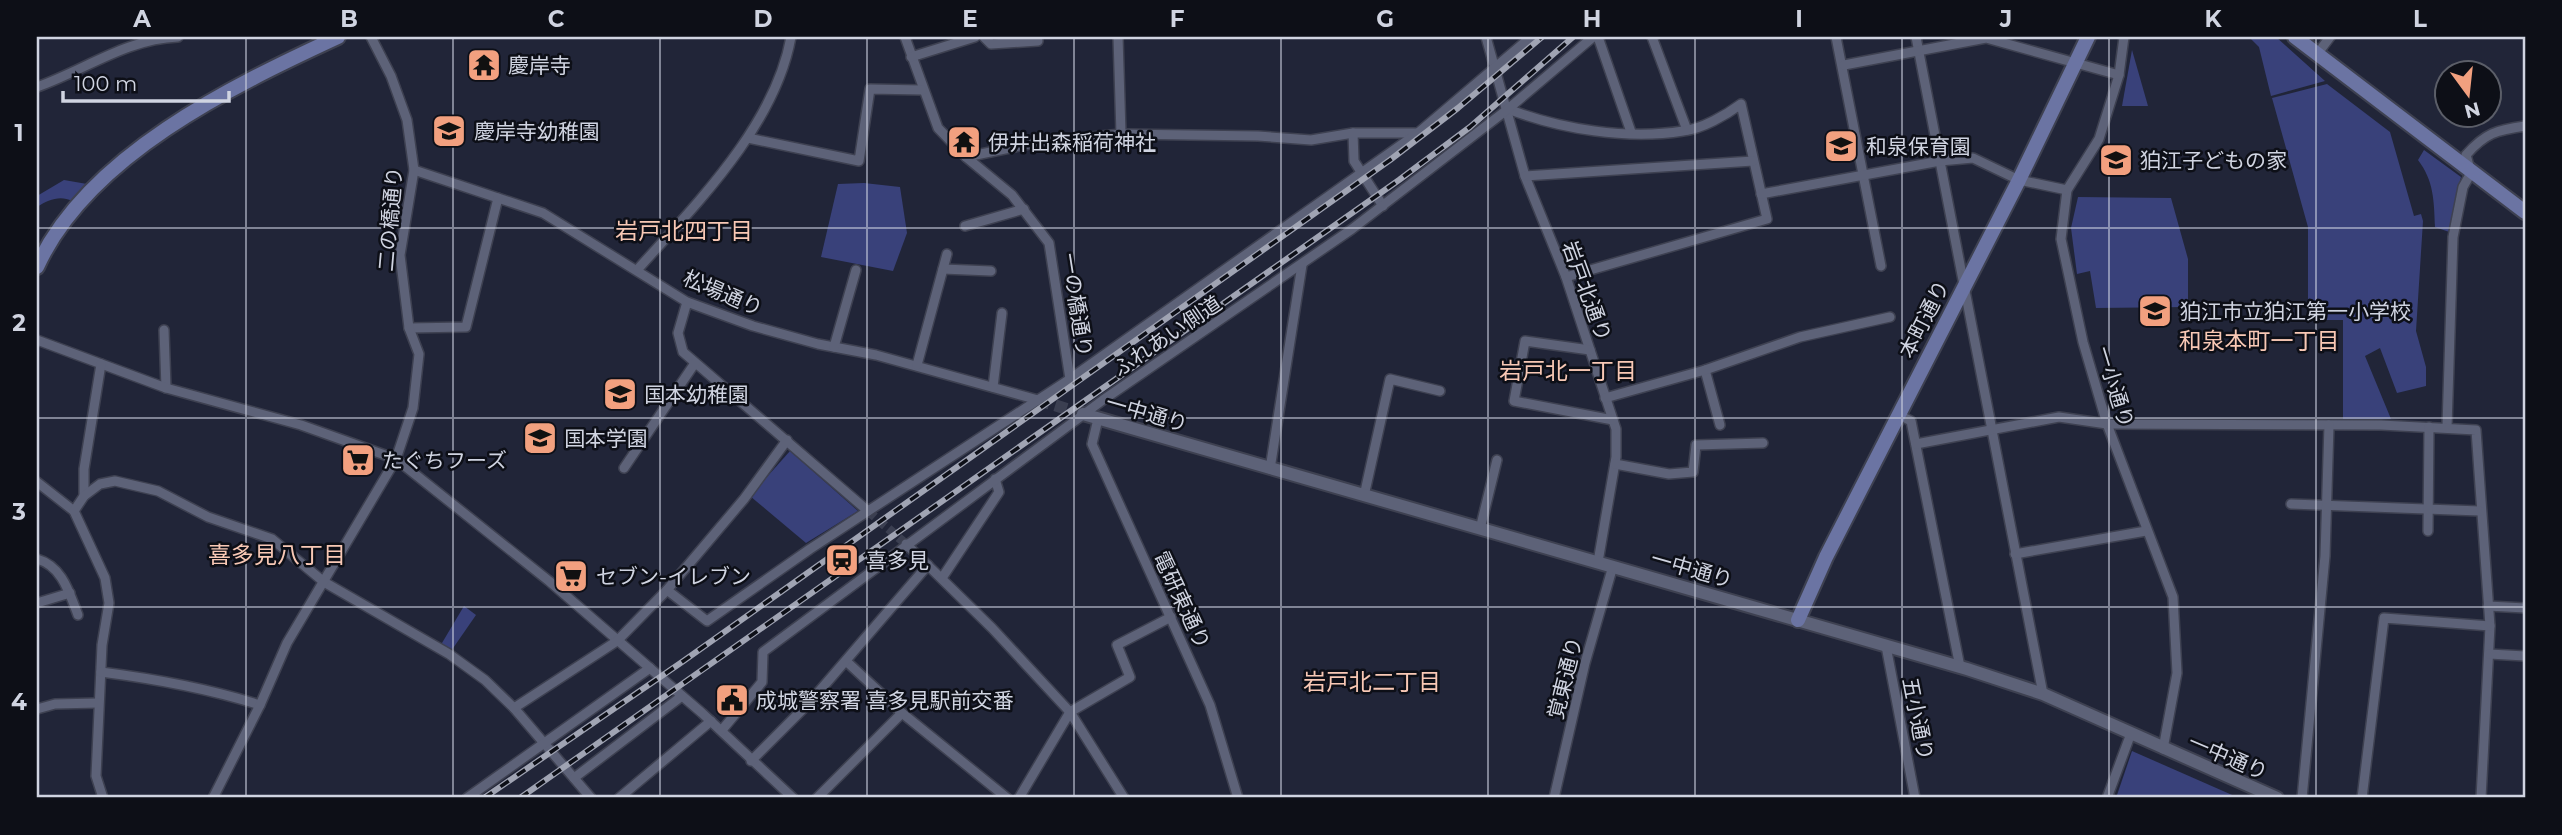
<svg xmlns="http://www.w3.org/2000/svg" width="2562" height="835" viewBox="0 0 2562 835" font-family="Montserrat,'Noto Sans JP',sans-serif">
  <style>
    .green { fill: #39417a }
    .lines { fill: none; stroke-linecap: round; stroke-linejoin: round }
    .street-tunnel { stroke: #3b3f51; stroke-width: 9; stroke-dasharray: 9 4.5; stroke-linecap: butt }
    .secondary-tunnel { stroke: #3b3f51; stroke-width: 12; stroke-dasharray: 12 6; stroke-linecap: butt }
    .street-casing { stroke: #3e4151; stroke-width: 12 }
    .secondary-casing { stroke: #3e4151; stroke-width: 16 }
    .primary-casing { stroke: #3e4151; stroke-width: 18 }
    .street { stroke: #5d6278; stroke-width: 9 }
    .secondary { stroke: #5d6278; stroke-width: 12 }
    .primary { stroke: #6b74a3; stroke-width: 14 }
    .rail-casing { stroke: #a0a4b3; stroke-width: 6 }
    .rail { stroke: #0d0f17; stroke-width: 3.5; stroke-dasharray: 10; stroke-linecap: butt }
    .grid { fill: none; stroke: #d0d4e1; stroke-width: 2; stroke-opacity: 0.55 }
    .labels { text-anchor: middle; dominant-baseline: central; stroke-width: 5; stroke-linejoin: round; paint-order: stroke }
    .poi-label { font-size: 21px; fill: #d0d4e1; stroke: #0d0f17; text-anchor: start }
    .street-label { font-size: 21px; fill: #d0d4e1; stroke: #0d0f17 }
    .neighbourhood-label { font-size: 23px; fill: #f8c8b5; stroke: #0d0f17 }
    .neatline { fill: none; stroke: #d0d4e1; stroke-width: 2.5 }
    .grid-label { font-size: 23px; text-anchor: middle; font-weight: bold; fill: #d0d4e1 }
  </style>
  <rect width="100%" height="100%" fill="#212538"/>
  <g class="green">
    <path d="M2249 37H2276L2325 81 2271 96 2259 47Z"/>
    <path d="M2132 50 2148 106H2122Z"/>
    <path d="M2327 84 2390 132 2414 216 2421 214 2423 221 2416 331 2426 367V386L2397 393 2380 348 2365 356 2391 419H2343V320H2308V227L2272 98Z"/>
    <path d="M2424 150 2461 177 2454 206 2452 233 2435 227C2434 201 2434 181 2418 160Z"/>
    <path d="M64 180 87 184 72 201C60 195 48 200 37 207V196Z"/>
    <path d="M864 183 900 187 907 233 893 271 821 257 838 184Z"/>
    <path d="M2078 197 2171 198 2188 259V307L2096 308 2090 271 2077 274 2071 228Z"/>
    <path d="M790 451 858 511 806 543 750 496Z"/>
    <path d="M464 606 476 615 449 654 439 648Z"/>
    <path d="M2132 751 2239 798H2116Z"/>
  </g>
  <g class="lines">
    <path class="street-tunnel" d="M868 511 906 544"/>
    <path class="secondary-tunnel" d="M1038 400 1083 414"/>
    <g class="street-casing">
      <g id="street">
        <path d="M905 37 938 128 966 157 1012 195 1049 243 1070 379"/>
        <path d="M984 37 991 44 1038 41"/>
        <path d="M1118 37 1121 134"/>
        <path d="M1486 37 1525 176 1566 277 1616 429V457L1598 562"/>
        <path d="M1598 37 1631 132"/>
        <path d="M1652 37 1687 130"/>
        <path d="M1836 37 1881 266"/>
        <path d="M1916 37 2043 694"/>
        <path d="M2124 37 2119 75 2099 139 2067 190 2061 239 2083 342 2107 424 2173 597 2177 673 2163 749"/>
        <path d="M2318 53 2330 37"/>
        <path d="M911 57 975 37"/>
        <path d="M1844 65 1986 38 2119 75"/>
        <path d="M37 87C85 70 126 39 178 37"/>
        <path d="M1508 109C1560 129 1627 140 1683 131 1702 129 1726 115 1741 104L1767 219 1566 277"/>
        <path d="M1353 133 1354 161 1383 206"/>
        <path d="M748 138 859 161 870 89 922 90"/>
        <path d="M966 157 1034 143 1121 134 1258 136 1311 140 1353 133H1416"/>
        <path d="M414 170 543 213 687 302 753 326 818 344 876 355 1038 400"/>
        <path d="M1525 176 1753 161"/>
        <path d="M1761 194 1940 161 1973 158 2019 180 2067 190"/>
        <path d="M965 226 1024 209"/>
        <path d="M638 269C696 204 775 126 791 37"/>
        <path d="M943 269 991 271"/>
        <path d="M687 302 678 333 683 352 868 511"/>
        <path d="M409 328 466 327 498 198"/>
        <path d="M164 330 166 388"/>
        <path d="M37 340 166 388 301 425 396 459 549 581 702 713 793 798"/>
        <path d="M834 347 856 270"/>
        <path d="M1590 350 1525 341 1514 401 1613 420"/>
        <path d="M917 365 947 254"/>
        <path d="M1705 370 1720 425"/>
        <path d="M993 387 1002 313"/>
        <path d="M1605 398 1705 370 1800 337 1890 317"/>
        <path d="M1899 415 1911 421 1960 667"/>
        <path d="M1098 419 1092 444 1210 705 1238 798"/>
        <path d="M2447 427 2453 237 2463 187 2471 173 2466 155C2485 133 2497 130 2525 126"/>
        <path d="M1916 444 2059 417 2107 424 2381 425 2476 430 2490 626 2481 798"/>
        <path d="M1615 464 1669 474 1693 472 1696 445 1763 443"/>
        <path d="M624 468 695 363"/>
        <path d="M1270 469 1302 265"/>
        <path d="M37 482 74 511 105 578 109 603 102 645 96 776 103 798"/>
        <path d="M84 496V469L101 364"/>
        <path d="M1364 496 1390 379 1440 391"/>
        <path d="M2291 504 2480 511"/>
        <path d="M74 511 84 496 100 484 115 481 158 491 208 517 272 539 324 582 449 654 485 680 514 708 591 798"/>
        <path d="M1480 529 1497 460"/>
        <path d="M2428 531 2429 427"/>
        <path d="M906 544 992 628 1070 712 1124 798"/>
        <path d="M2015 554 2146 531"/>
        <path d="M37 559C62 566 69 592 78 615"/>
        <path d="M942 578 999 492 995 479"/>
        <path d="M667 590 707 621 810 549 1070 379 1418 133 1531 37"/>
        <path d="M37 603 70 593"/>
        <path d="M2488 606 2525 608"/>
        <path d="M1886 646 1915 798"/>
        <path d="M2489 654 2525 656"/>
        <path d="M846 661 902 713 1007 798"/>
        <path d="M101 672C156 679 207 688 260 705"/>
        <path d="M514 708 617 641 667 590 744 499 787 440"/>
        <path d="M37 709 55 704 98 703"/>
        <path d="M722 730 762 682 763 652 1103 400 1352 229 1508 109 1593 37"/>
        <path d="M751 761 810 702 928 565"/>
        <path d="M574 778 682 696"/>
        <path d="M213 798 260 705 287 643 396 459 413 408 419 354 409 328 400 255 414 170 407 120 391 76 371 37"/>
        <path d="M467 798 650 668"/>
        <path d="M619 798 711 721"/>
        <path d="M817 798 902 713"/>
        <path d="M1019 798 1070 712 1130 677 1117 645 1171 617"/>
        <path d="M1554 798 1585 663 1613 566"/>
        <path d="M2107 798 2130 736"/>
        <path d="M2302 798 2325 556 2329 425"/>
        <path d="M2362 798 2384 618 2490 626"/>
      </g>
    </g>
    <g class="secondary-casing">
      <path id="secondary" d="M1083 414 1967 669 2043 694 2277 798"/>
    </g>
    <g class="primary-casing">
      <g id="primary">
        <path d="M2295 37 2525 212"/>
        <path d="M37 267C87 156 232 86 338 37"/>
        <path d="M1798 620 1826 557 2019 180 2088 37"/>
      </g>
    </g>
    <use href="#street" class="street"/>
    <use href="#secondary" class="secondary"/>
    <use href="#primary" class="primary"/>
    <g class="rail-casing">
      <g id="rail">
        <path d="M484 798 682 662 1390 160 1458 108 1542 37"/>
        <path d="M520 798 1399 180 1470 127 1573 37"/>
      </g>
    </g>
    <use href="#rail" class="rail"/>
  </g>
  <path class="grid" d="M246 37V798M453 37V798M660 37V798M867 37V798M1074 37V798M1281 37V798M1488 37V798M1695 37V798M1902 37V798M2109 37V798M2316 37V798M37 228H2525M37 418H2525M37 607H2525"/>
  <defs>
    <g id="temple-square" transform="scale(1.75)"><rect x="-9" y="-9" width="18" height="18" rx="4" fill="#f2a07f" stroke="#0d0f17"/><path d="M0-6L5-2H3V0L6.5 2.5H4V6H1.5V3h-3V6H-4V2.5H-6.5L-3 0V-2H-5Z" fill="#111"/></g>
    <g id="school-square" transform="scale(1.75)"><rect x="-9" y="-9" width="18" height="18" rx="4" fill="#f2a07f" stroke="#0d0f17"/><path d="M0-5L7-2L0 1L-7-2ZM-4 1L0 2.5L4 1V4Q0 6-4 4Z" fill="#111"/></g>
    <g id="supermarket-square" transform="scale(1.75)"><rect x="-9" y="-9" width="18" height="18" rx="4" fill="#f2a07f" stroke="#0d0f17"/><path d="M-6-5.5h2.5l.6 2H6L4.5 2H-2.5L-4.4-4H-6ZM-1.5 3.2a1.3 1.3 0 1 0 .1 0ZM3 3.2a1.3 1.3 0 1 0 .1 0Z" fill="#111"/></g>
    <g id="station-square" transform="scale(1.75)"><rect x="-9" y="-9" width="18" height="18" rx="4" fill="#f2a07f" stroke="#0d0f17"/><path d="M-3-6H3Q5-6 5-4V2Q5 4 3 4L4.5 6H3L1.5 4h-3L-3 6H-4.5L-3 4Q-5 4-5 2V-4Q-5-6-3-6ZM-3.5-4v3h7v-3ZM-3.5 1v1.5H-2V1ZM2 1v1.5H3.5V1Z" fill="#111"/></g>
    <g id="civic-square" transform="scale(1.75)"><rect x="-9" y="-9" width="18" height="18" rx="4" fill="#f2a07f" stroke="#0d0f17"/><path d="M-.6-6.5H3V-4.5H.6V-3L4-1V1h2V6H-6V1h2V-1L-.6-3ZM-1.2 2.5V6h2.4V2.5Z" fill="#111"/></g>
  </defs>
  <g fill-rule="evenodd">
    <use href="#temple-square" x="484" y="65"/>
    <use href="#school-square" x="449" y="131"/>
    <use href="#temple-square" x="964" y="142"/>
    <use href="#school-square" x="1841" y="146"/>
    <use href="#school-square" x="2116" y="160"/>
    <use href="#school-square" x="2155" y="311"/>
    <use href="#school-square" x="620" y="394"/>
    <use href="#school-square" x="540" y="438"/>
    <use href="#supermarket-square" x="358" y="460"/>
    <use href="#station-square" x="842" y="560"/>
    <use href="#supermarket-square" x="571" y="576"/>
    <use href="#civic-square" x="732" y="700"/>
  </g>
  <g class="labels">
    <g class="poi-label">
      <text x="508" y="65">慶岸寺</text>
      <text x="474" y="131">慶岸寺幼稚園</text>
      <text x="988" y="142">伊井出森稲荷神社</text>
      <text x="1866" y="146">和泉保育園</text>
      <text x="2140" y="160">狛江子どもの家</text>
      <text x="2180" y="311">狛江市立狛江第一小学校</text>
      <text x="644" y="394">国本幼稚園</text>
      <text x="564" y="438">国本学園</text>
      <text x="382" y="460">たぐちフーズ</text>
      <text x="866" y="560">喜多見</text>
      <text x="596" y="576">セブン-イレブン</text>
      <text x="756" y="700">成城警察署 喜多見駅前交番</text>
    </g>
    <g class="street-label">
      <text transform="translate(390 219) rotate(-85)">二の橋通り</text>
      <text transform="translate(1587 291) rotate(70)">岩戸北通り</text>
      <text transform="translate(723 293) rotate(23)">松場通り</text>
      <text transform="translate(1077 305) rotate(81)">一の橋通り</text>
      <text transform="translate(1924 319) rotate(-63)">本町通り</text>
      <text transform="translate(1167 336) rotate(-34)">ふれあい側道</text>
      <text transform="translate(2115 387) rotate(73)">一小通り</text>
      <text transform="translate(1147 413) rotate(16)">一中通り</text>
      <text transform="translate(1692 569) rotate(16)">一中通り</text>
      <text transform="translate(1182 600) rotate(65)">電研東通り</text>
      <text transform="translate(1565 678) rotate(-76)">覚東通り</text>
      <text transform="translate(1918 719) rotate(79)">五小通り</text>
      <text transform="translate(2228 757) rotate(23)">一中通り</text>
    </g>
    <g class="neighbourhood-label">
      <text x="684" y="231">岩戸北四丁目</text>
      <text x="2259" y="341">和泉本町一丁目</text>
      <text x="1568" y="371">岩戸北一丁目</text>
      <text x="277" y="555">喜多見八丁目</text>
      <text x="1372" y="682">岩戸北二丁目</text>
    </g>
  </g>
  <rect width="2562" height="835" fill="none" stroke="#0d0f17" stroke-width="77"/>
  <g transform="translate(2468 94) rotate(165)"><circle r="33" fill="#0d0f17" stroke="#5b5e68" stroke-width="2"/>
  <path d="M0-5L12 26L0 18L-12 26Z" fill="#f2a07f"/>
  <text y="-10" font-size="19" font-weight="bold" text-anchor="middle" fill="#d0d4e1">N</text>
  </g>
  <path d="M63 91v10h166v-10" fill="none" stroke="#d0d4e1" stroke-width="3.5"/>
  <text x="74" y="91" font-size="21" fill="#d0d4e1" stroke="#0d0f17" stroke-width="5" paint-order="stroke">100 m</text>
  <rect x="38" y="38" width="2486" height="758" class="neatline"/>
  <g class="grid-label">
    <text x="142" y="27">A</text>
    <text x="349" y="27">B</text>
    <text x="556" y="27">C</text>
    <text x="763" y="27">D</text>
    <text x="970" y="27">E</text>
    <text x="1177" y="27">F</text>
    <text x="1385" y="27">G</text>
    <text x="1592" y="27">H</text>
    <text x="1799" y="27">I</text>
    <text x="2006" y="27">J</text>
    <text x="2213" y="27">K</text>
    <text x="2420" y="27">L</text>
    <text x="19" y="141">1</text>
    <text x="19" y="331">2</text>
    <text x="19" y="520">3</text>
    <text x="19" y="710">4</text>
  </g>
</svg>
